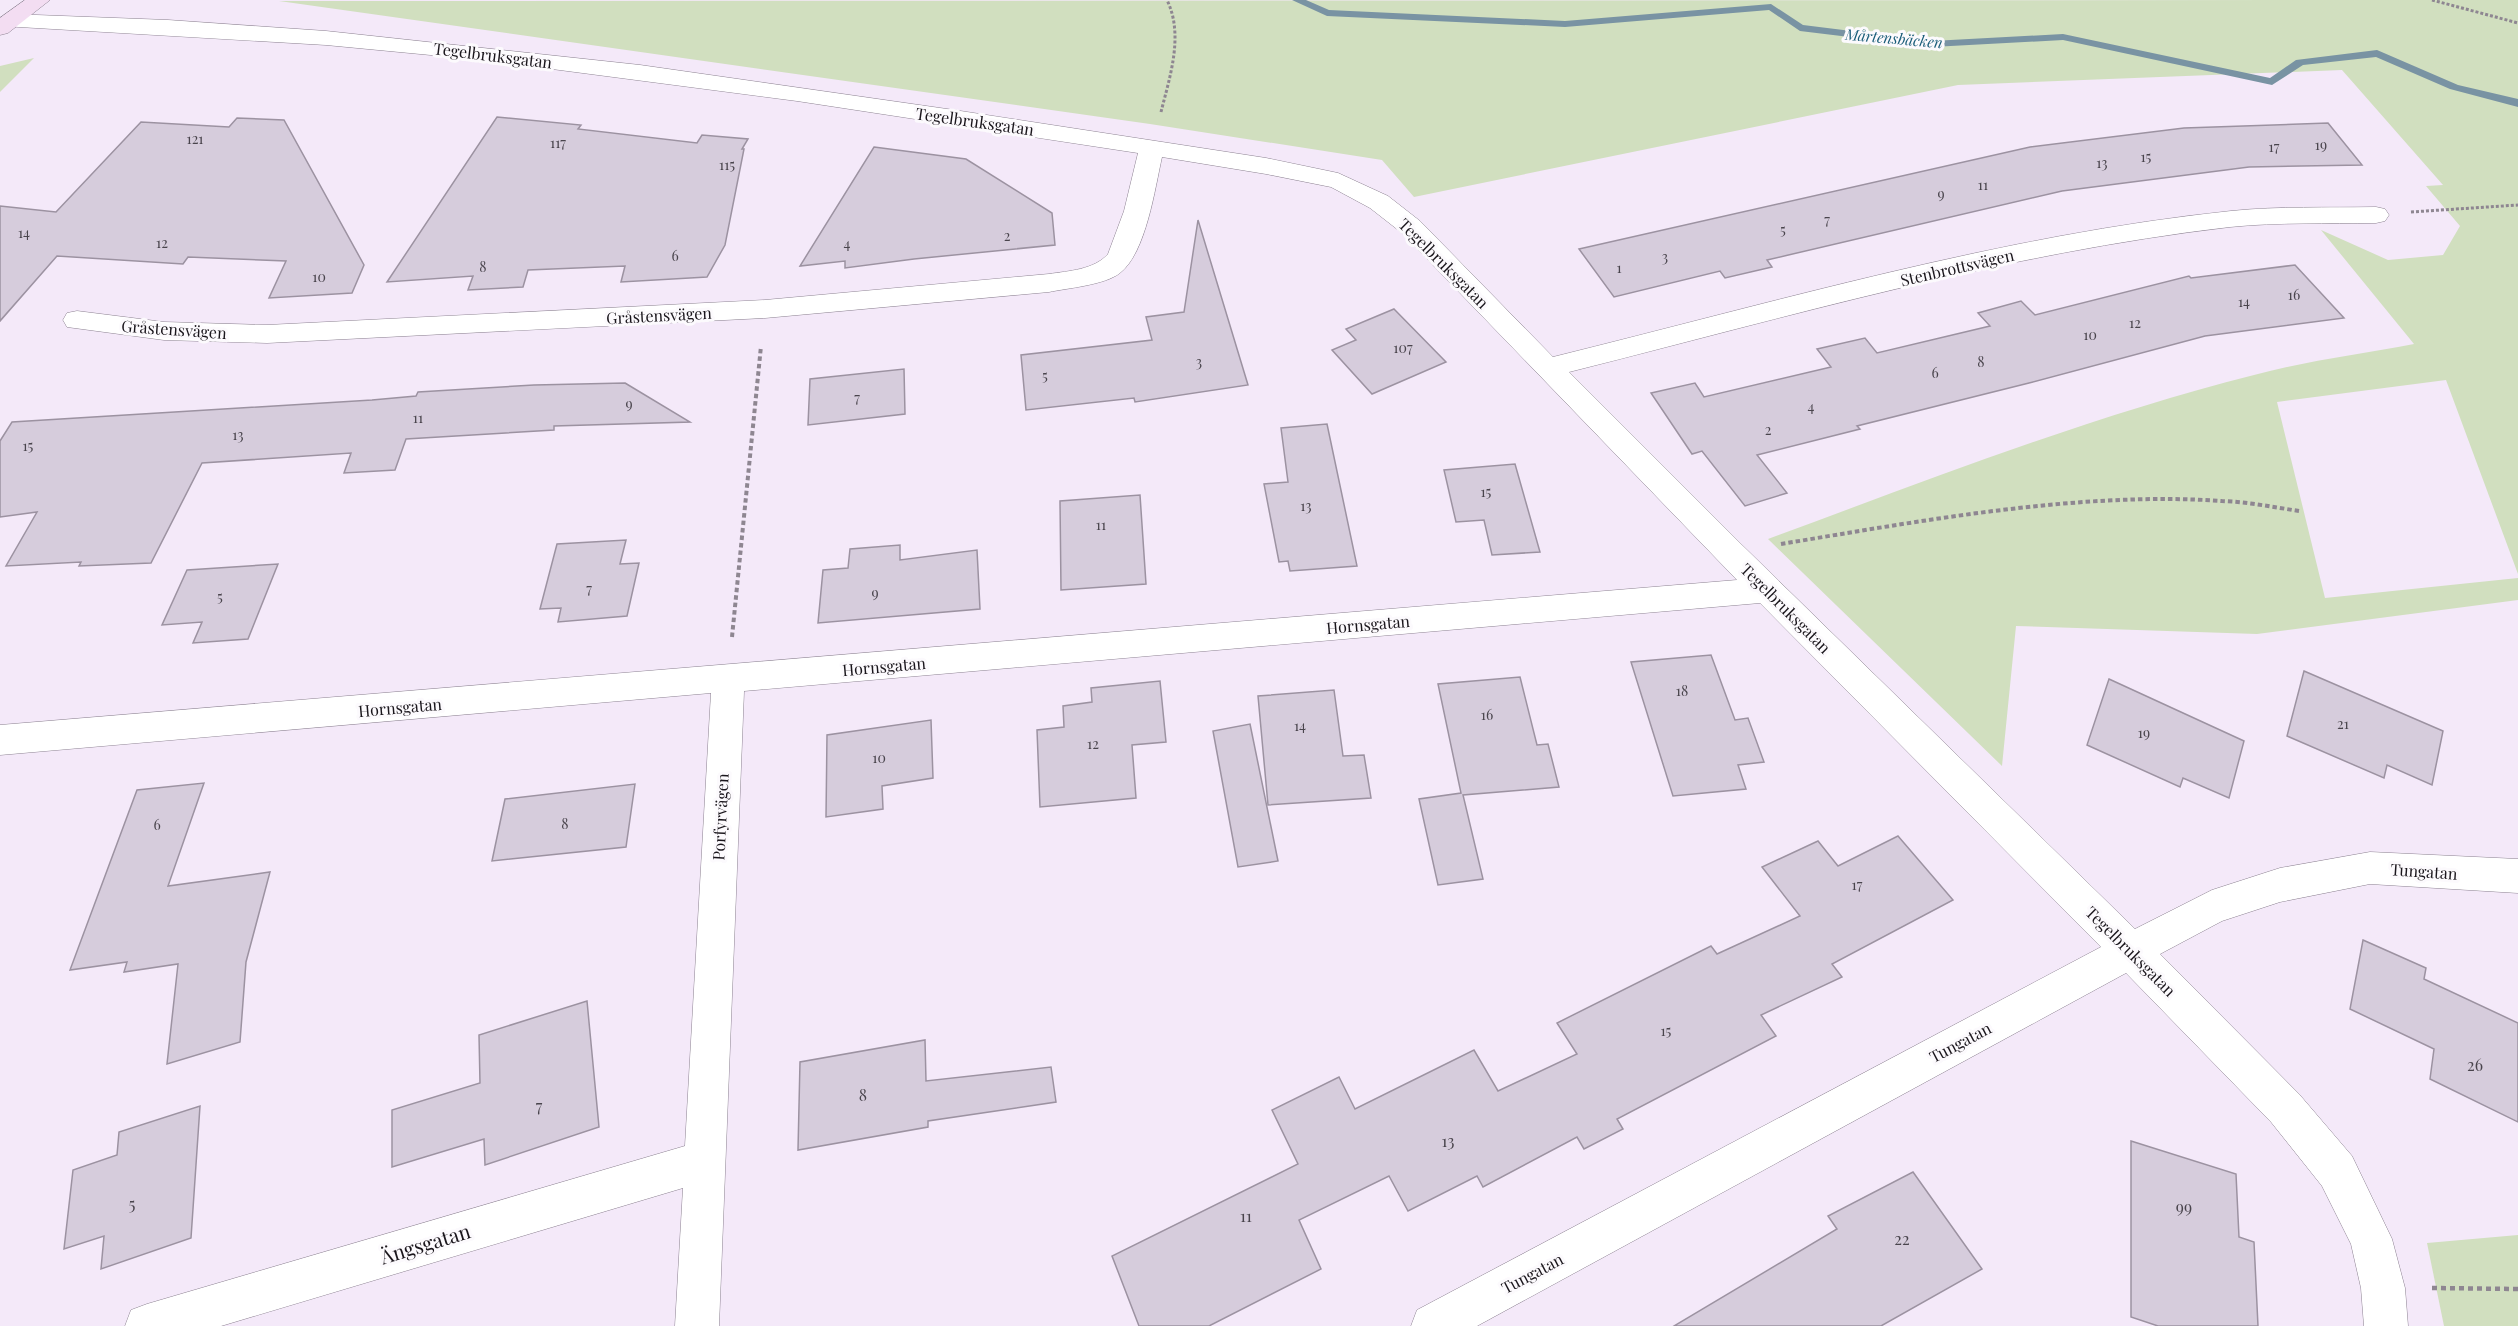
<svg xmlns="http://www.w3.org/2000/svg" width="2518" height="1326" viewBox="0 0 2518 1326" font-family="'Playfair Display',serif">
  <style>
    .green { fill: #d1dfbf }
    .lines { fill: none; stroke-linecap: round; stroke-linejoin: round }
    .stream { fill: #7993a3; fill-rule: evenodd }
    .building { fill: #d6ccdc; stroke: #9c92a1; stroke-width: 1.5 }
    .street-casing { stroke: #8c8291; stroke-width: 1 }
    .secondary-casing { stroke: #8c8291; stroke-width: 1 }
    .path-far2 { stroke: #8e8691; stroke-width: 3; stroke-dasharray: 3 2; stroke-linecap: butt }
    .path-far1 { stroke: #8e8691; stroke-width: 4; stroke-dasharray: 4.5 3; stroke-linecap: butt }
    .path { stroke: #8e8691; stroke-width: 4.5; stroke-dasharray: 5 4; stroke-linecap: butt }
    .street { fill: #fff; fill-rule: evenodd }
    .secondary { fill: #f3ddf2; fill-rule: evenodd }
    .labels { text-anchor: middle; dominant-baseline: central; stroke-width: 6; stroke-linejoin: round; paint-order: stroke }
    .number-label { font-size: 14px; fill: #49444c }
    .far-water-label { font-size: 15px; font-style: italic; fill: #185c78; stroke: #fcfafd }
    .street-label { font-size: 16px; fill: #1a161c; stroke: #fcfafd }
    .near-number-label { font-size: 16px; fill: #49444c }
    .near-street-label { font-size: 20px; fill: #1a161c; stroke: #fcfafd }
  </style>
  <rect width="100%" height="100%" fill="#f4e9f9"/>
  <g class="green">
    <path d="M2518 0V574L2446 380 2277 402 2325 598 2518 578V600L2257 634 2016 626 2002 766 1768 539C1928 480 2088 417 2254 375 2306 361 2361 354 2414 344L2321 230 2388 260 2443 255 2460 226 2426 186 2443 185 2342 70 1958 85 1414 197 1382 160 1150 124 279 1Z"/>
    <path d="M34 58 0 92V66Z"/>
    <path d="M2518 1235V1326H2444L2427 1243Z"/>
  </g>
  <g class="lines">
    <path class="stream" d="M1292 0H1306L1329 10 1565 21 1771 4 1803 25 1932 41 2063 34 2270 78 2296 60 2377 50 2458 85 2518 99V107L2450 89 2376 57 2303 65 2272 85 2063 40 1932 47 1800 31 1769 10 1565 27 1327 16Z"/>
  </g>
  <g class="building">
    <path d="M497 117 581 125 578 129 697 143 702 135 748 139 742 149H744L725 245 707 277 621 282 625 266 528 270 523 287 468 290 473 276 387 282Z"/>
    <path d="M237 118 284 120 364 265 352 293 269 298 286 261 188 257 183 264 57 256 0 321V206L56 212 141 122 229 127Z"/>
    <path d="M2328 123 2362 165 2249 167 2062 191 1767 260 1772 267 1725 278 1720 271 1614 297 1579 249 2030 147 2184 128Z"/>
    <path d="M874 147 966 159 1052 213 1055 245 914 259 845 268V261L800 266Z"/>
    <path d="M1198 220 1248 385 1135 402 1134 398 1026 410 1021 355 1152 340 1146 317 1184 312Z"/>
    <path d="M2295 265 2344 318 2205 336 2029 383 1857 426 1860 429 1757 455 1787 493 1745 506 1702 451 1692 454 1651 393 1695 383 1704 397 1831 367 1817 349 1865 338 1877 353 1990 326 1978 313 2021 301 2035 315 2189 276 2191 278Z"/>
    <path d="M1394 309 1446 362 1372 394 1332 350 1356 340 1346 329Z"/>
    <path d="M904 369 905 414 808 425 810 379Z"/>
    <path d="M625 383 690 422 554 426V430L406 439 395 470 344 473 351 453 202 463 151 563 79 566 81 562 6 566 37 512 0 517V441L12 422 372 400 416 396 418 392 534 385Z"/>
    <path d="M1327 424 1357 566 1290 571 1288 561 1279 562 1264 484 1288 482 1281 428Z"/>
    <path d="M1515 464 1540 552 1492 555 1484 520 1456 522 1444 470Z"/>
    <path d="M1140 495 1146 584 1061 590 1060 501Z"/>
    <path d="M626 540 620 564 639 563 627 616 558 622 561 608 540 609 557 544Z"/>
    <path d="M900 545V560L977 550 980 609 818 623 823 570 848 568 850 549Z"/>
    <path d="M278 564 248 639 193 643 202 622 162 625 187 570Z"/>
    <path d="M1711 655 1735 720 1748 718 1764 762 1738 765 1746 789 1673 796 1631 662Z"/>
    <path d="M2304 671 2443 731 2432 785 2387 765 2384 778 2287 736Z"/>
    <path d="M1520 677 1537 745 1548 744 1559 787 1463 795 1483 879 1438 885 1419 799 1461 793 1438 684Z"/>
    <path d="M2109 679 2244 741 2229 798 2183 778 2180 787 2087 745Z"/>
    <path d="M1160 681 1166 742 1132 745 1136 798 1040 807 1037 730 1064 727 1063 706 1092 702 1091 688Z"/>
    <path d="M1334 690 1343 756 1364 755 1371 798 1268 805 1258 696Z"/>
    <path d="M931 720 933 778 882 786 883 809 826 817 827 735Z"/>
    <path d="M1250 724 1278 861 1238 867 1213 731Z"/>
    <path d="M204 783 168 886 270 872 246 962 240 1042 167 1064 178 964 124 972 127 962 70 970 137 790Z"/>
    <path d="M635 784 626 847 492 861 505 799Z"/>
    <path d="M1898 836 1953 900 1832 964 1842 977 1761 1015 1776 1036 1617 1119 1623 1129 1584 1149 1577 1137 1483 1187 1477 1176 1408 1211 1389 1176 1299 1220 1321 1269 1209 1326H1139L1112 1256 1298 1164 1272 1110 1339 1077 1355 1109 1474 1050 1498 1091 1577 1054 1557 1023 1711 946 1717 954 1800 916 1762 867 1818 841 1838 866Z"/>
    <path d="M2363 940 2426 968 2424 979 2518 1023V1122L2430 1079 2434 1049 2350 1009Z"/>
    <path d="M587 1001 599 1127 485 1165 484 1139 392 1167V1110L480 1083 479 1035Z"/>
    <path d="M925 1040 926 1081 1051 1067 1056 1102 928 1121V1127L798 1150 800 1062Z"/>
    <path d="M200 1106 191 1238 101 1269 104 1236 64 1249 73 1170 117 1155 119 1132Z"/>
    <path d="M2131 1141 2236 1174 2239 1237 2254 1242 2258 1326H2158L2131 1317Z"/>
    <path d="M1913 1172 1982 1269 1881 1326H1674L1837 1229 1828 1216Z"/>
  </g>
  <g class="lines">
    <g class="street-casing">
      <path id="street" d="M10 14 168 20 326 31 640 65 954 110 1266 158 1338 173 1388 196 1420 221 1553 357C1776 302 2002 235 2231 211 2279 206 2328 208 2376 207L2385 209 2389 215 2385 221 2376 223C2328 224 2278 222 2230 227 2006 253 1787 317 1569 372L1741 544 2135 929 2212 890 2280 868 2370 852 2518 859V893L2370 884 2280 902 2222 921 2160 954 2299 1094 2352 1156 2392 1239 2405 1288 2408 1326H2364L2361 1288 2351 1244 2322 1186 2271 1122 2126 973 1477 1326H1411L1417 1310 2101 947 1760 603 744 691 719 1326H675L683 1188 221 1326H125L131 1310 147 1304 685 1146 711 693 0 755V725L1737 580 1402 233 1370 208 1331 187 1266 174 1162 157C1155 188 1146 253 1120 273 1105 285 1068 288 1049 292L765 318 267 343 164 340 67 327 63 320 67 313 77 311 164 322 267 325 765 300 1049 274C1068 271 1094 270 1108 254L1124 211 1138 153 797 101 483 60 326 45 2 26 0 19Z"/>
    </g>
    <g class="secondary-casing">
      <path id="secondary" d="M25 0H50L8 33 0 35V18Z"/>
    </g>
    <g class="path-far2">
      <path d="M2432 0 2518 23"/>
      <path d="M1161 112C1170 76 1184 35 1167 0"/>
      <path d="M2411 212 2518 205"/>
    </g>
    <g class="path-far1">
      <path d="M1781 544C1921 521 2080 491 2222 501 2248 502 2273 507 2299 511"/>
      <path d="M732 637 761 346"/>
    </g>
    <path class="path" d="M2432 1288 2518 1289"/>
    <use href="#street" class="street"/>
    <use href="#secondary" class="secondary"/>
  </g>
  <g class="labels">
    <g class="number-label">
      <text x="195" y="138">121</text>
      <text x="558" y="142">117</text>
      <text x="2321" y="144">19</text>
      <text x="2274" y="146">17</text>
      <text x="2146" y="156">15</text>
      <text x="2102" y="162">13</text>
      <text x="727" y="164">115</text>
      <text x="1983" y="184">11</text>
      <text x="1941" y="193">9</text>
      <text x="1827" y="219">7</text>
      <text x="1783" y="229">5</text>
      <text x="24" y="232">14</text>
      <text x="1007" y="235">2</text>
      <text x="162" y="242">12</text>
      <text x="847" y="243">4</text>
      <text x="675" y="255">6</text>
      <text x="1665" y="256">3</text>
      <text x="483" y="266">8</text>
      <text x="1619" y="267">1</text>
      <text x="319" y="276">10</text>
      <text x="2294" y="294">16</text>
      <text x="2244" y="301">14</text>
      <text x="2135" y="322">12</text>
      <text x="2090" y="334">10</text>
      <text x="1403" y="347">107</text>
      <text x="1199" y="361">3</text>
      <text x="1981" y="361">8</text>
      <text x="1935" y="372">6</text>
      <text x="1045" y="375">5</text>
      <text x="857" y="397">7</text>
      <text x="629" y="403">9</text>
      <text x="1811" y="406">4</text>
      <text x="418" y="417">11</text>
      <text x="1768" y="429">2</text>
      <text x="238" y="434">13</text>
      <text x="28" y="445">15</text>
      <text x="1486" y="491">15</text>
      <text x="1306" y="505">13</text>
      <text x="1101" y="524">11</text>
      <text x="589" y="588">7</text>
      <text x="875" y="592">9</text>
      <text x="220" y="596">5</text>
      <text x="1682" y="690">18</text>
      <text x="1487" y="714">16</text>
      <text x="2343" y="723">21</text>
      <text x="1300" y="725">14</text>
      <text x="2144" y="732">19</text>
      <text x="1093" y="743">12</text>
      <text x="879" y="757">10</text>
      <text x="565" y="823">8</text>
      <text x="157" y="824">6</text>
      <text x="1857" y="884">17</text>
      <text x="1666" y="1030">15</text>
    </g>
    <g class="far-water-label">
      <text transform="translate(1894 38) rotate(5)">Mårtensbäcken</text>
    </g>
    <g class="street-label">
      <text transform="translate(493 55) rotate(7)">Tegelbruksgatan</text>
      <text transform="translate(975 121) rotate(8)">Tegelbruksgatan</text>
      <text transform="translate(1444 263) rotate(45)">Tegelbruksgatan</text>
      <text transform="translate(1957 267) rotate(-13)">Stenbrottsvägen</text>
      <text transform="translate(659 315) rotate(-3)">Gråstensvägen</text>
      <text transform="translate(174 329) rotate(4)">Gråstensvägen</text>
      <text transform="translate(1786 608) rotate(45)">Tegelbruksgatan</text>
      <text transform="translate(1368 624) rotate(-5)">Hornsgatan</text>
      <text transform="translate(884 666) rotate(-5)">Hornsgatan</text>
      <text transform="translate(400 707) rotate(-5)">Hornsgatan</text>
      <text transform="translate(720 817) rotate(-87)">Porfyrvägen</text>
      <text transform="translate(2424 871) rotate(4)">Tungatan</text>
      <text transform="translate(2131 951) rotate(45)">Tegelbruksgatan</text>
      <text transform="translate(1960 1042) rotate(-28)">Tungatan</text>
      <text transform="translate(1532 1273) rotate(-28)">Tungatan</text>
    </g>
    <g class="near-number-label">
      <text x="2475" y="1064">26</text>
      <text x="863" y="1094">8</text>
      <text x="539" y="1105">7</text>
      <text x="1448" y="1140">13</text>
      <text x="132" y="1203">5</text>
      <text x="2184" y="1206">99</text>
      <text x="1246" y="1215">11</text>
      <text x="1902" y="1238">22</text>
    </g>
    <g class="near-street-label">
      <text transform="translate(425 1243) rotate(-17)">Ängsgatan</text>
    </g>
  </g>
</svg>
